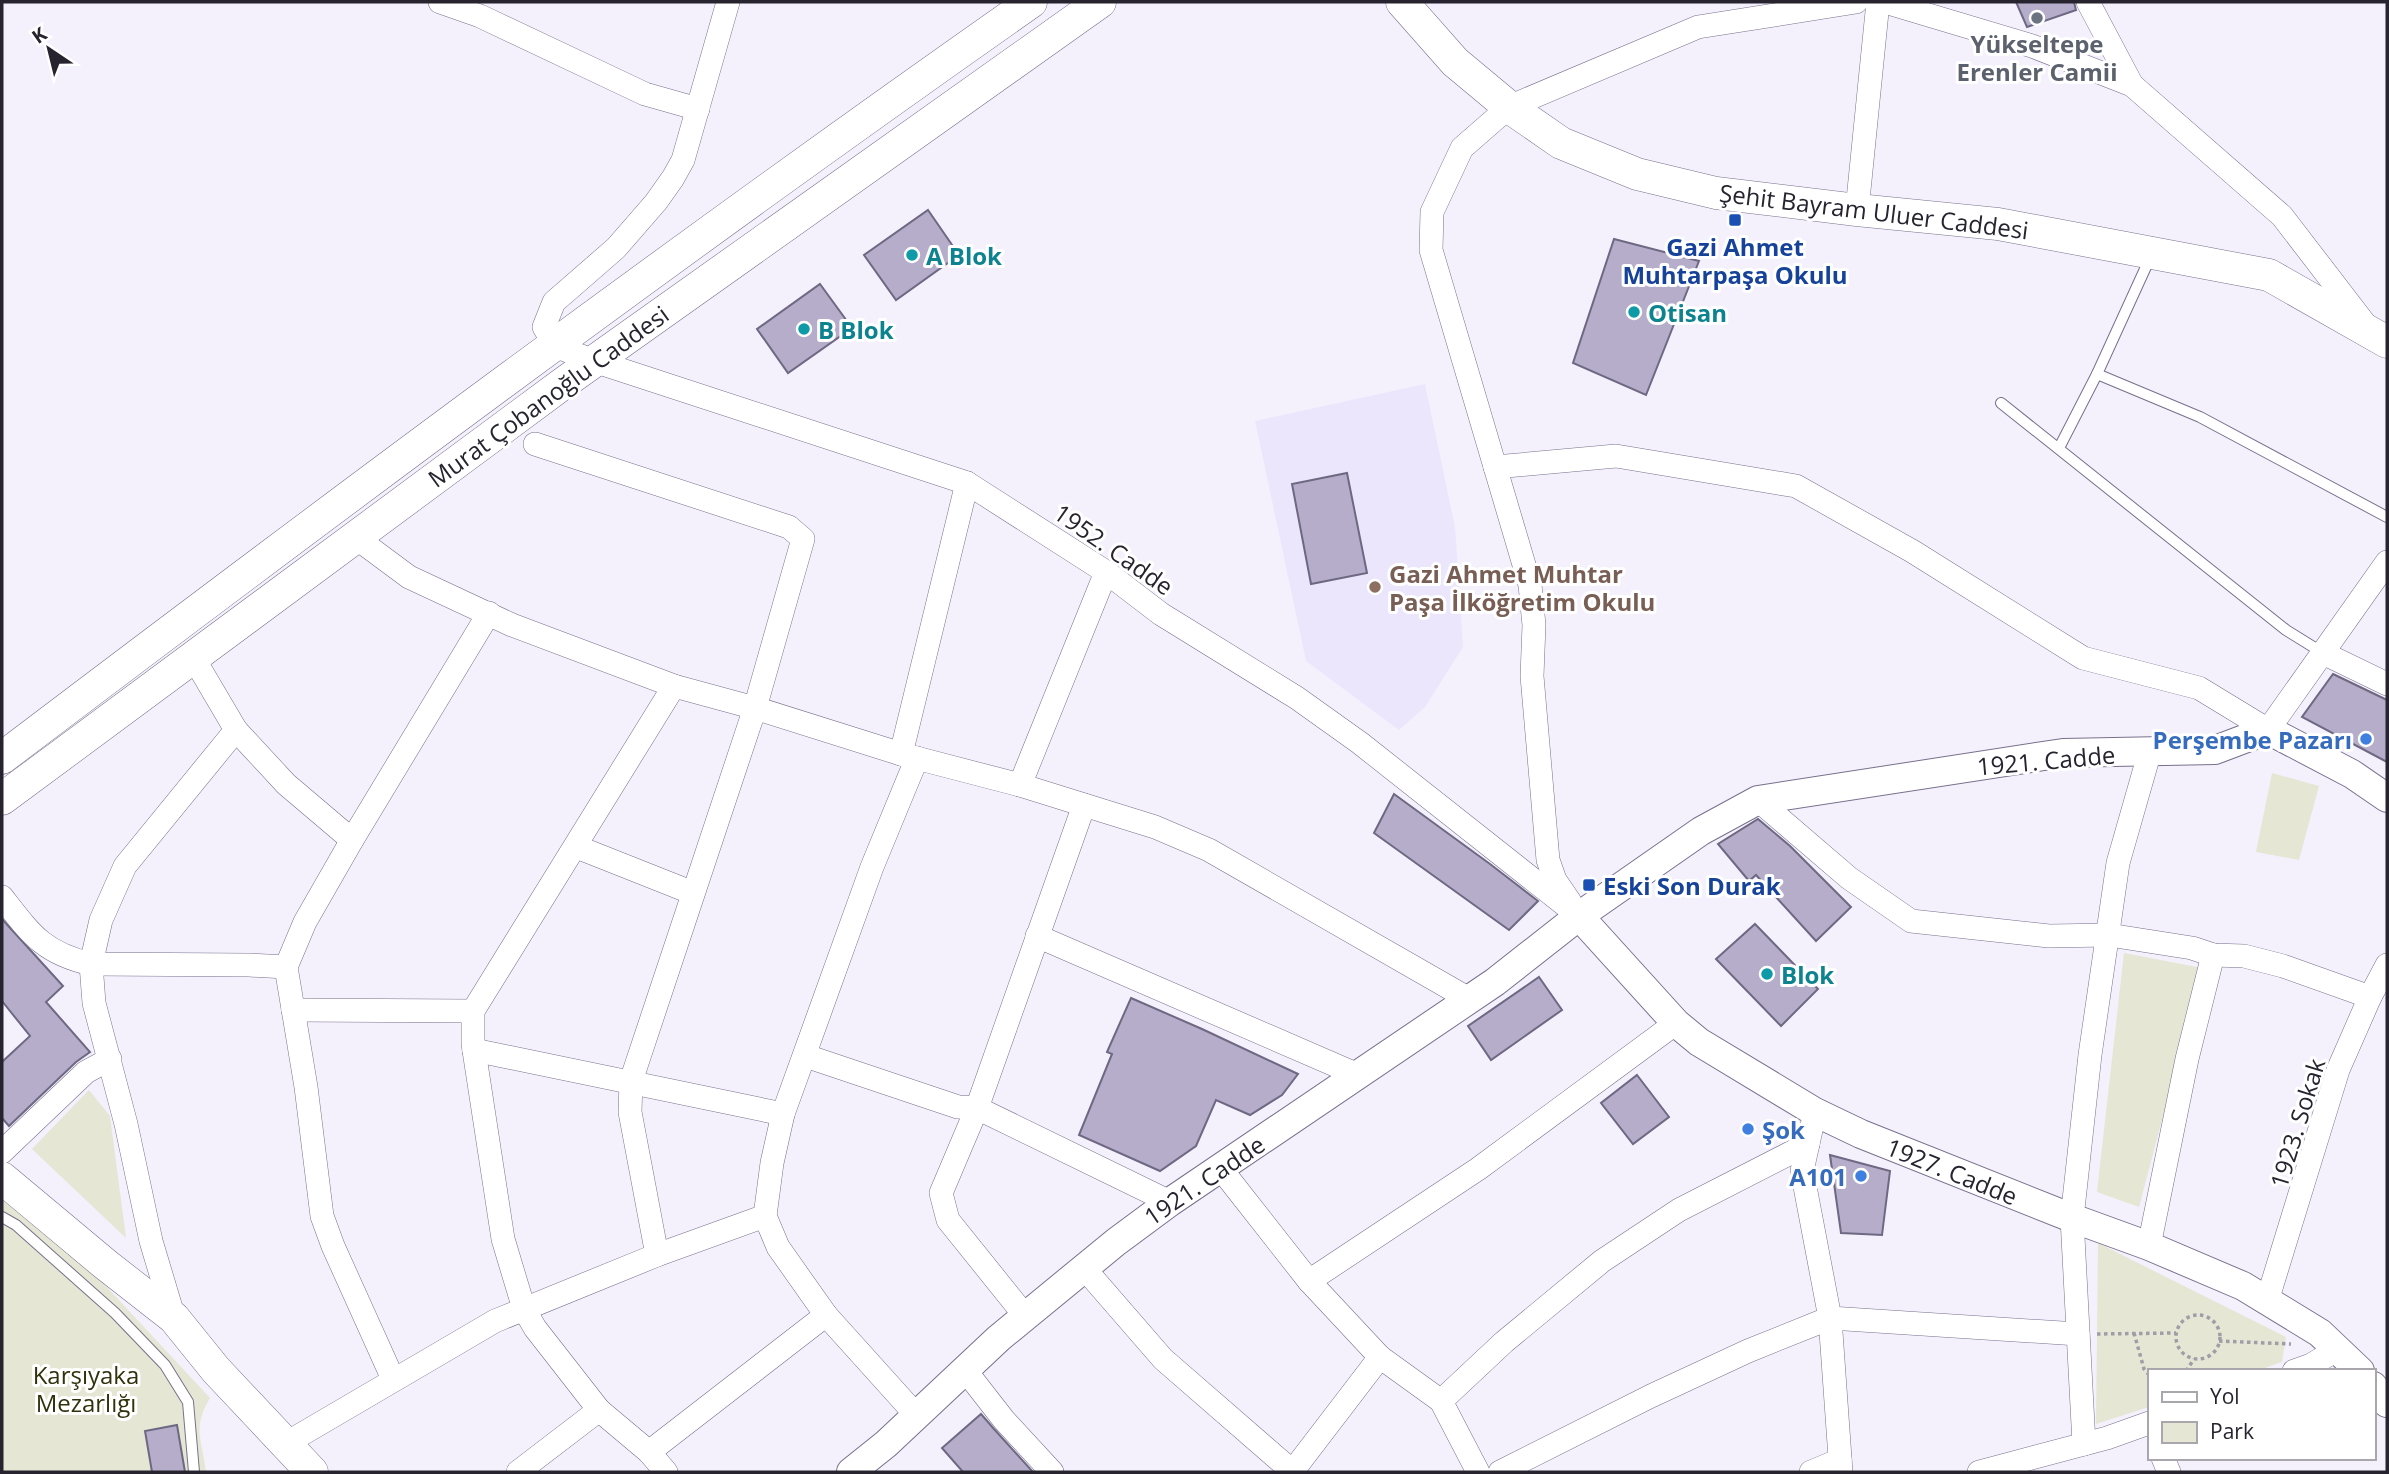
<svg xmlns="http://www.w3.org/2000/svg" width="2389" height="1474" viewBox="0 0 2389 1474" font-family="'Open Sans',sans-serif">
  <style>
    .built { fill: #ece6fc }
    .green { fill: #e5e6d3 }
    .building { fill: #b5adca; stroke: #6f6882; stroke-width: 2 }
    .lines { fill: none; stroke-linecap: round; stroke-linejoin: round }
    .service-casing { stroke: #78708b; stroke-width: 12 }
    .minor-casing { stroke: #78708b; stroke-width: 24 }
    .tertiary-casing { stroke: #78708b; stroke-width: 30 }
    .secondary-casing { stroke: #78708b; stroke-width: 33 }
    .path { stroke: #a09da8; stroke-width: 3.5; stroke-dasharray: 3.5 3.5; stroke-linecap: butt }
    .service { stroke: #fff; stroke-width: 10 }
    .minor { stroke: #fff; stroke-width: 23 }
    .tertiary { stroke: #fff; stroke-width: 28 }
    .secondary { stroke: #fff; stroke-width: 32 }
    .worship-dot { fill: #6b7280; stroke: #fff; stroke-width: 2.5 }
    .transit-dot { fill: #1a4fb4; stroke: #fff; stroke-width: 2.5 }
    .culture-dot { fill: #0f9aa8; stroke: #fff; stroke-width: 2.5 }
    .education-dot { fill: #8d6e63; stroke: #fff; stroke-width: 2.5 }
    .shop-dot { fill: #3f7fe0; stroke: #fff; stroke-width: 2.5 }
    .labels { text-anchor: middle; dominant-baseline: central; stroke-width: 6; stroke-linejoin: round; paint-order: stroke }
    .worship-label { font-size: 24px; font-weight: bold; fill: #5b616d; stroke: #fff }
    .street-label { font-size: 24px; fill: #27242f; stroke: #fff }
    .transit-label { font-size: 24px; font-weight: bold; fill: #164399; stroke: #fff }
    .culture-label { font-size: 24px; font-weight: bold; fill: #0d838f; stroke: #fff; text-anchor: start }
    .education-label { font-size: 24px; font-weight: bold; fill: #785e54; stroke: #fff; text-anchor: start }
    .shop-label { font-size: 24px; font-weight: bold; fill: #366cbe; stroke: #fff; text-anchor: end }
    .park-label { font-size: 24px; fill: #31320b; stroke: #fff }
  </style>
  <rect width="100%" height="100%" fill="#f4f1fd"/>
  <path class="built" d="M1425 384 1455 527 1463 647 1425 707 1399 730 1306 661 1255 421Z"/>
  <g class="green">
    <path d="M2272 773 2319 786 2299 860 2256 852Z"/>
    <path d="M2124 953 2202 968 2139 1207 2097 1192Z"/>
    <path d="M89 1090 110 1116 126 1238 32 1149Z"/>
    <path d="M2 1199 103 1283 210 1398C192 1428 202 1440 206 1472H2Z"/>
    <path d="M2098 1243 2286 1337 2282 1362 2256 1371H2149V1407L2096 1424Z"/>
  </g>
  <g class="building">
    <path d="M2016 2H2074L2076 10 2027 27Z"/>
    <path d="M928 210 959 255 896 300 864 255Z"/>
    <path d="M1614 239 1699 261 1646 395 1573 363Z"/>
    <path d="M820 284 852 328 788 373 757 329Z"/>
    <path d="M1347 473 1367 573 1311 584 1292 484Z"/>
    <path d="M2333 674 2387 700V762L2302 717Z"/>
    <path d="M1394 794 1490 864 1538 901 1509 930 1374 833Z"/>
    <path d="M1758 819 1790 846 1851 907 1816 941 1756 875 1749 881 1718 844Z"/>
    <path d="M2 919 63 986 46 1002 90 1052 76 1062 9 1126 2 1118V1062L30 1036 2 1001Z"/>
    <path d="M1755 924 1818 989 1781 1026 1716 959Z"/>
    <path d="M1539 977 1562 1010 1491 1060 1468 1026Z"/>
    <path d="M1131 998 1202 1029 1298 1074 1282 1095 1250 1115 1216 1100 1196 1146 1160 1171 1079 1135 1112 1054 1107 1052Z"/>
    <path d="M1637 1075 1669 1117 1633 1144 1601 1103Z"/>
    <path d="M1830 1155 1890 1171 1882 1235 1841 1233Z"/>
    <path d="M981 1414 994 1429 1033 1472H963L942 1448Z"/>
    <path d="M177 1425 185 1472H152L145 1431Z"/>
  </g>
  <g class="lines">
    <g class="service-casing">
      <g id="service">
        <path d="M2097 374 2200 417 2387 517"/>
        <path d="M2001 403 2286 630 2323 653"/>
        <path d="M2059 448 2097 374 2150 258"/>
        <path d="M2 1217 16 1225 115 1313 165 1365 188 1402 194 1472"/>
      </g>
    </g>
    <g class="minor-casing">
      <g id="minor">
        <path d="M440 2 480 16 645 94 698 109"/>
        <path d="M728 2 683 160 673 178 656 202 616 248 554 302 544 327 555 346 594 361 967 483 1106 572 1161 614 1297 698 1360 743 1579 916"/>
        <path d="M1885 2 2032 46 2132 85 2282 216 2365 324"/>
        <path d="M2088 2 2132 85"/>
        <path d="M1857 210 1878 2"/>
        <path d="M535 444 789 527 803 539 755 708 631 1081 630 1112 657 1255"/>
        <path d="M1495 467 1616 456 1796 486 1912 551 2083 658 2199 688 2268 730 2387 562"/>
        <path d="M355 537 409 577 512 625 674 686 755 708 901 754 1020 785 1155 827 1209 850 1469 999"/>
        <path d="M2323 653 2387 684"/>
        <path d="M193 657 236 730 286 784 352 840"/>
        <path d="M901 754 967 483"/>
        <path d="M1020 785 1106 572"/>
        <path d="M1758 800 1849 878 1911 921 2049 936 2109 935 2192 948 2213 955 2244 956 2283 966 2370 997"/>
        <path d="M577 847 693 893"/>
        <path d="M2 897C31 934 43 953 91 964L249 965 286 967"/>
        <path d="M1570 902 1555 880 1548 860 1532 676 1534 625 1530 585 1431 250 1432 212 1462 148 1509 107 1698 27 1856 2"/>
        <path d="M1037 936 1358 1075"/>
        <path d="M293 1010 473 1011"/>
        <path d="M474 1050 783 1114"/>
        <path d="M806 1056 958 1107 977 1108 1170 1202"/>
        <path d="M1815 1112 1802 1171 1830 1318 1841 1472"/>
        <path d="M2 1152 86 1072 110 1059"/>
        <path d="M1221 1169 1309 1281 1380 1357 1441 1401 1478 1472"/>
        <path d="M2149 1246 2187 1059 2213 955"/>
        <path d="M1084 1268 1163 1359 1293 1472"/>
        <path d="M1309 1281 1478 1169 1676 1023"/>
        <path d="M2267 1301 2338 1070 2370 997 2387 965"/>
        <path d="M1026 1317 948 1220 941 1193 977 1108 1084 805"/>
        <path d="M174 1318 151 1241 126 1124 94 1003 91 964 101 920 125 866 236 730"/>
        <path d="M965 1370 1004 1420 1052 1472"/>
        <path d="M2294 1371 2311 1365 2338 1349"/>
        <path d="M393 1379 333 1246 322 1216 306 1087 286 967 305 922 352 840 489 613"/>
        <path d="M1441 1401 1504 1342 1602 1261 1679 1210 1808 1144"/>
        <path d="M917 1416 826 1315 778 1247 765 1216 772 1163 783 1114 872 867 917 758"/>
        <path d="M285 1444 495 1321 657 1255 765 1216"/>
        <path d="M2084 1444 2072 1218 2090 1055 2118 863 2150 751"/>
        <path d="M649 1452 826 1315"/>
        <path d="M2163 1458 2169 1472"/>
        <path d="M518 1472 599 1410"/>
        <path d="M666 1472 649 1452 599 1410 535 1328 524 1309 503 1239 473 1044V1011L674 686"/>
        <path d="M1292 1472 1380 1357"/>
        <path d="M1500 1472 1651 1396 1748 1351 1830 1318 2078 1334"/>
        <path d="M1811 1472 1840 1460"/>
        <path d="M1979 1472 2107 1438 2149 1423"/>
      </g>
    </g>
    <g class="tertiary-casing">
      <g id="tertiary">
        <path d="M1579 916 1676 1023 1699 1042 1815 1112 1861 1134 2072 1218 2149 1246 2243 1286 2320 1333 2360 1371"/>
        <path d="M2373 1386 2387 1403"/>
        <path d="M851 1472 886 1444 999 1338 1116 1242 1170 1202 1495 982 1579 916 1701 831 1758 800 2063 753 2215 750 2268 730 2352 774 2387 798"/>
      </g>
    </g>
    <g class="secondary-casing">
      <g id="secondary">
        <path d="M1402 2 1455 62 1509 107 1561 143 1637 174 1716 193 1857 210 1998 224 2269 275 2387 342"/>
        <path d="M2 758C341 501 683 246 1031 2"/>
        <path d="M2 799 565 382 1100 2"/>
        <path d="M2 1178 105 1264 174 1318 216 1370 312 1472"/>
      </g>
    </g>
    <g class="path">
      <circle cx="2198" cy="1337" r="22"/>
      <path d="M2134 1333 2144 1369 2149 1375"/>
      <path d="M2097 1334 2176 1333"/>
      <path d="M2219 1341 2291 1344"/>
      <path d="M2186 1371 2194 1359"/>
    </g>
    <use href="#service" class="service"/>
    <use href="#minor" class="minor"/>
    <use href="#tertiary" class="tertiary"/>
    <use href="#secondary" class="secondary"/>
  </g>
  <circle class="worship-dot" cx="2037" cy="18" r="7"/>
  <g class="transit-dot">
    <rect x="1728" y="213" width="14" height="14" rx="3.5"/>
    <rect x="1582" y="878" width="14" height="14" rx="3.5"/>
  </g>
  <g class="culture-dot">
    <circle cx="912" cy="255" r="7"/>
    <circle cx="1634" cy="312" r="7"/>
    <circle cx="804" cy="329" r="7"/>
    <circle cx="1767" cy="974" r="7"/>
  </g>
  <circle class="education-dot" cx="1375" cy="587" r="7"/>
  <g class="shop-dot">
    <circle cx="2366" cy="739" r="7"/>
    <circle cx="1748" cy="1129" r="7"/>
    <circle cx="1861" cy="1176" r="7"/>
  </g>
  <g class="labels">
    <g class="worship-label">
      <text x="2037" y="43">Yükseltepe<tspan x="2037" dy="28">Erenler Camii</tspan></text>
    </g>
    <g class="street-label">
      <text transform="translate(1874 211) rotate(7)">Şehit Bayram Uluer Caddesi</text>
      <text transform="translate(548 396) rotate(-36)">Murat Çobanoğlu Caddesi</text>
      <text transform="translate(1114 549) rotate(35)">1952. Cadde</text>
      <text transform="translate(2046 760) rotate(-5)">1921. Cadde</text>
      <text transform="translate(2297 1123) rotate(-73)">1923. Sokak</text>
      <text transform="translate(1952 1171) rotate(22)">1927. Cadde</text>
      <text transform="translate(1204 1180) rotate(-34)">1921. Cadde</text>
    </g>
    <g class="transit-label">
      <text x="1735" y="246">Gazi Ahmet<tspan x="1735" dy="28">Muhtarpaşa Okulu</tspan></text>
      <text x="1603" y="885" text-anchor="start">Eski Son Durak</text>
    </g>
    <g class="culture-label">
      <text x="926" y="255">A Blok</text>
      <text x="1648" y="312">Otisan</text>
      <text x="818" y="329">B Blok</text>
      <text x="1781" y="974">Blok</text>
    </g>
    <g class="education-label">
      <text x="1389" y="573">Gazi Ahmet Muhtar<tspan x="1389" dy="28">Paşa İlköğretim Okulu</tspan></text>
    </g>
    <g class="shop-label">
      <text x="2352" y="739">Perşembe Pazarı</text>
      <text x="1762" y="1129" text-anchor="start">Şok</text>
      <text x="1847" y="1176">A101</text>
    </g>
    <g class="park-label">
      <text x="86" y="1374">Karşıyaka<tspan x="86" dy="28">Mezarlığı</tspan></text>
    </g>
  </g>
  <rect width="2389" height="1474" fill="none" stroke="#27242f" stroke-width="7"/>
  <rect x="2148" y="1369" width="228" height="91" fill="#ffffff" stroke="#a9a7ac" stroke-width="2"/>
  <rect x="2162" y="1392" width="35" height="10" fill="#ffffff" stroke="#a9a7ac" stroke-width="2"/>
  <text x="2210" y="1404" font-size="21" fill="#27242f">Yol</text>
  <rect x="2162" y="1422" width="35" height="21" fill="#e5e6d3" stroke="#a9a7ac" stroke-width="2"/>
  <text x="2210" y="1439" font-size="21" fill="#27242f">Park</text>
  <g transform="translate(49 49) rotate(325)" stroke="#ffffff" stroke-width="5" paint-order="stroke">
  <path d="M0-5L12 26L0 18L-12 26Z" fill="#27242f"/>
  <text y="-10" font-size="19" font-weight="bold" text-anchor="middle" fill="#27242f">K</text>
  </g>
</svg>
